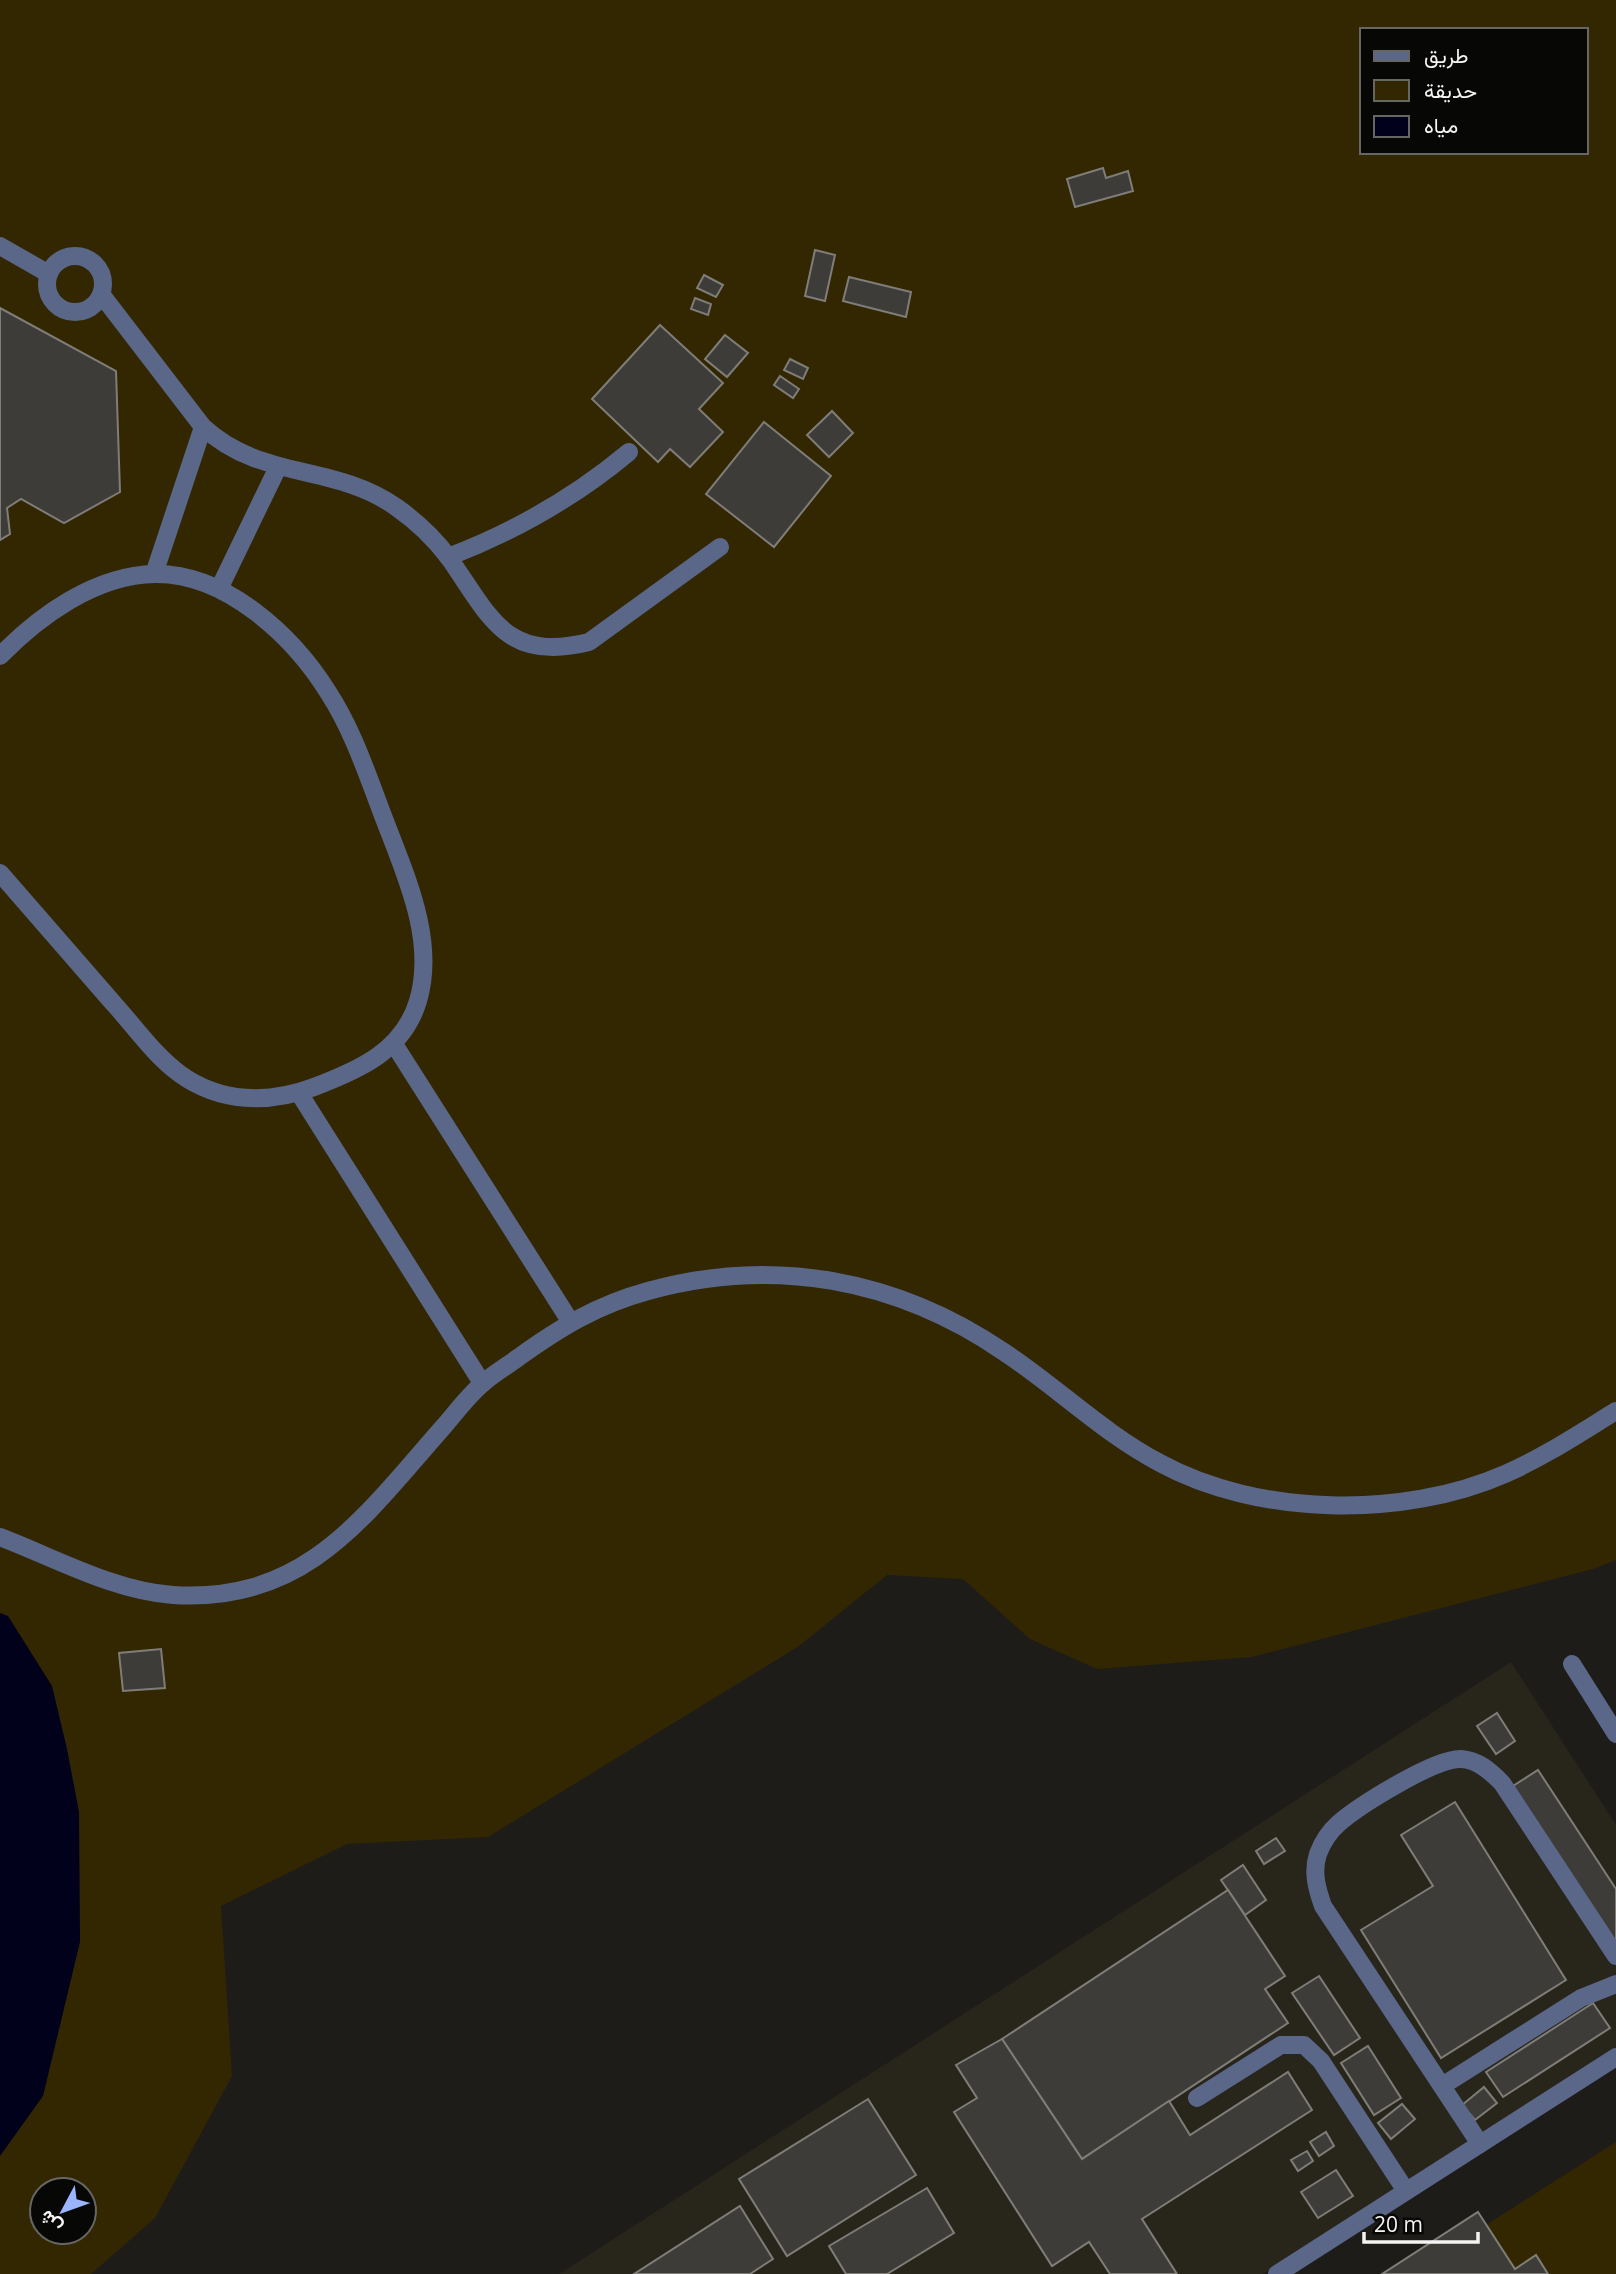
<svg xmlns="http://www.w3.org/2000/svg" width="1616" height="2274" viewBox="0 0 1616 2274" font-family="'Open Sans',Vazirmatn,sans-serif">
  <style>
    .built { fill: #28251b }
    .green { fill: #332702; fill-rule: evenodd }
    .water { fill: #01011c }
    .building { fill: #3e3c38; stroke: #7e7d78; stroke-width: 2 }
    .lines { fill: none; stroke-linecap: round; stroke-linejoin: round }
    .service { stroke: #5a6789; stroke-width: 18 }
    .minor { stroke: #5a6789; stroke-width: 18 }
  </style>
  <rect width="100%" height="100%" fill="#1e1c19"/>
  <path class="built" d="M1511 1662 1616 1825V2047L1263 2274H559Z"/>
  <g class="green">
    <path d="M0 0H1616V1560L1593 1569 1252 1657 1097 1669 1030 1639 963 1579 887 1575 799 1646 488 1837 347 1844 221 1906 232 2076 155 2218 91 2274H0ZM1362 30H1586V152H1362ZM42 2190H84V2232H42Z"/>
    <path d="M1616 2142V2274H1409Z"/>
  </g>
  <path class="water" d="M0 1613 8 1616 52 1686 67 1749 79 1812 80 1942 43 2096 0 2156Z"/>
  <g class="building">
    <path d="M1103 168 1106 178 1128 171 1133 191 1075 207 1067 179Z"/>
    <path d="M815 250 835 255 825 301 805 296Z"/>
    <path d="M704 275 723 285 716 297 697 288Z"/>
    <path d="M849 277 911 292 906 317 843 301Z"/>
    <path d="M695 298 711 304 708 315 691 309Z"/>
    <path d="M0 308 116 371 120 492 64 523 21 499 7 508 10 534 0 540Z"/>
    <path d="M660 325 723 383 699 409 723 432 690 467 670 449 658 462 592 399Z"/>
    <path d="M725 335 748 353 727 377 705 359Z"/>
    <path d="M790 359 808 368 803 379 784 370Z"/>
    <path d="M780 376 799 389 793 398 774 385Z"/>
    <path d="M832 411 853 433 829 457 807 435Z"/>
    <path d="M764 422 831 476 774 547 706 494Z"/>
    <path d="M161 1649 165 1688 123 1691 119 1653Z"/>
    <path d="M1497 1713 1515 1741 1496 1754 1477 1726Z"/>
    <path d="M1538 1770 1616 1889V1944L1513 1786Z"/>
    <path d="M1455 1802 1566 1980 1441 2058 1361 1930 1433 1886 1401 1835Z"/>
    <path d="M1276 1838 1285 1851 1264 1864 1256 1851Z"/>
    <path d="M1243 1865 1266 1900 1245 1915 1221 1880Z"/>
    <path d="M1228 1890 1285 1976 1265 1989 1288 2023 1082 2159 1002 2039Z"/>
    <path d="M1319 1976 1360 2038 1334 2055 1292 1993Z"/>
    <path d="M1593 2003 1610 2028 1503 2097 1486 2072Z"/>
    <path d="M1002 2039 1082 2159 1169 2101 1190 2135 1288 2072 1312 2110 1142 2219 1177 2274H1110L1089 2242 1052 2266 954 2112 977 2098 956 2065Z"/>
    <path d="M1368 2046 1401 2098 1374 2115 1341 2063Z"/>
    <path d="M1484 2087 1497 2103 1475 2120 1462 2105Z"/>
    <path d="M868 2099 916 2175 787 2256 739 2179Z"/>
    <path d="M1402 2104 1415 2119 1391 2139 1378 2123Z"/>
    <path d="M1326 2132 1334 2146 1319 2156 1310 2142Z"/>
    <path d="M1307 2151 1313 2161 1298 2171 1291 2160Z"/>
    <path d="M1336 2170 1353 2196 1318 2218 1301 2192Z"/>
    <path d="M927 2188 954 2233 887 2274H846L829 2246Z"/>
    <path d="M740 2206 773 2259 750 2274H634Z"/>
    <path d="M1478 2212 1515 2269 1536 2255 1548 2274H1382Z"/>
  </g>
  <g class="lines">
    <g class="service">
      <path d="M1572 1664 1616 1734"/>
      <path d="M1442 2086 1581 1998 1616 1984"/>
      <path d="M1197 2098 1281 2045H1304L1321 2061 1406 2191"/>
      <path d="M1480 2144 1323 1906C1317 1889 1312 1872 1318 1854 1322 1843 1330 1831 1339 1823 1360 1805 1435 1758 1461 1759 1478 1760 1490 1771 1502 1783L1616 1956"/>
      <path d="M1277 2274 1616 2057"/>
    </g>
    <g class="minor">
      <path d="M0 246 49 274"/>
      <circle cx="75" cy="284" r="28"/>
      <path d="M101 294 203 427C262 481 333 463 396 507 416 521 435 539 449 558 490 616 505 663 589 642L720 547"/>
      <path d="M448 557C516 531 574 498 629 452"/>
      <path d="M154 574 203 427"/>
      <path d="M219 589 278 467"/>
      <path d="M0 656C39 616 95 575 155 574 226 573 293 636 328 692 354 732 368 777 385 821 406 876 436 941 418 1001 403 1051 359 1070 314 1087 269 1104 220 1103 180 1074 154 1055 135 1027 114 1004 76 960 38 917 0 873"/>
      <path d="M394 1044 570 1321"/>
      <path d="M299 1093 482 1383"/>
      <path d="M0 1537C55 1558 114 1591 173 1595 307 1604 366 1514 445 1425 457 1411 468 1396 482 1384 493 1374 507 1366 519 1357 561 1327 597 1305 648 1291 773 1256 897 1279 1004 1352 1057 1387 1103 1433 1160 1463 1257 1516 1403 1519 1505 1474 1544 1457 1580 1433 1616 1411"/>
    </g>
  </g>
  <rect x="1360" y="28" width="228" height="126" fill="#070706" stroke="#666664" stroke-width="2"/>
  <rect x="1374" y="51" width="35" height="10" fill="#5a6789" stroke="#666664" stroke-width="2"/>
  <text x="1424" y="63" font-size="21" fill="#f5f4f2">طريق</text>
  <rect x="1374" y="80" width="35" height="21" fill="#332702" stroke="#666664" stroke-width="2"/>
  <text x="1424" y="98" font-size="21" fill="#f5f4f2">حديقة</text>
  <rect x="1374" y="116" width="35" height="21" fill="#01011c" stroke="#666664" stroke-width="2"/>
  <text x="1424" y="133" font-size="21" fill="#f5f4f2">مياه</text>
  <g transform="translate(63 2211) rotate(229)"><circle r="33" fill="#070706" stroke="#666664" stroke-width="2"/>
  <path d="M0-5L12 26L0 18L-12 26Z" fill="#9ab5fd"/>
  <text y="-10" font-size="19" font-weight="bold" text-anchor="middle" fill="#f5f4f2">ش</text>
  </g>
  <path d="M1364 2232v10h114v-10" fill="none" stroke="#f5f4f2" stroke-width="3.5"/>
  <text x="1374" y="2232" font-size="21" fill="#f5f4f2" stroke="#070706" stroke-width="5" paint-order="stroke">20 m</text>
</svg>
